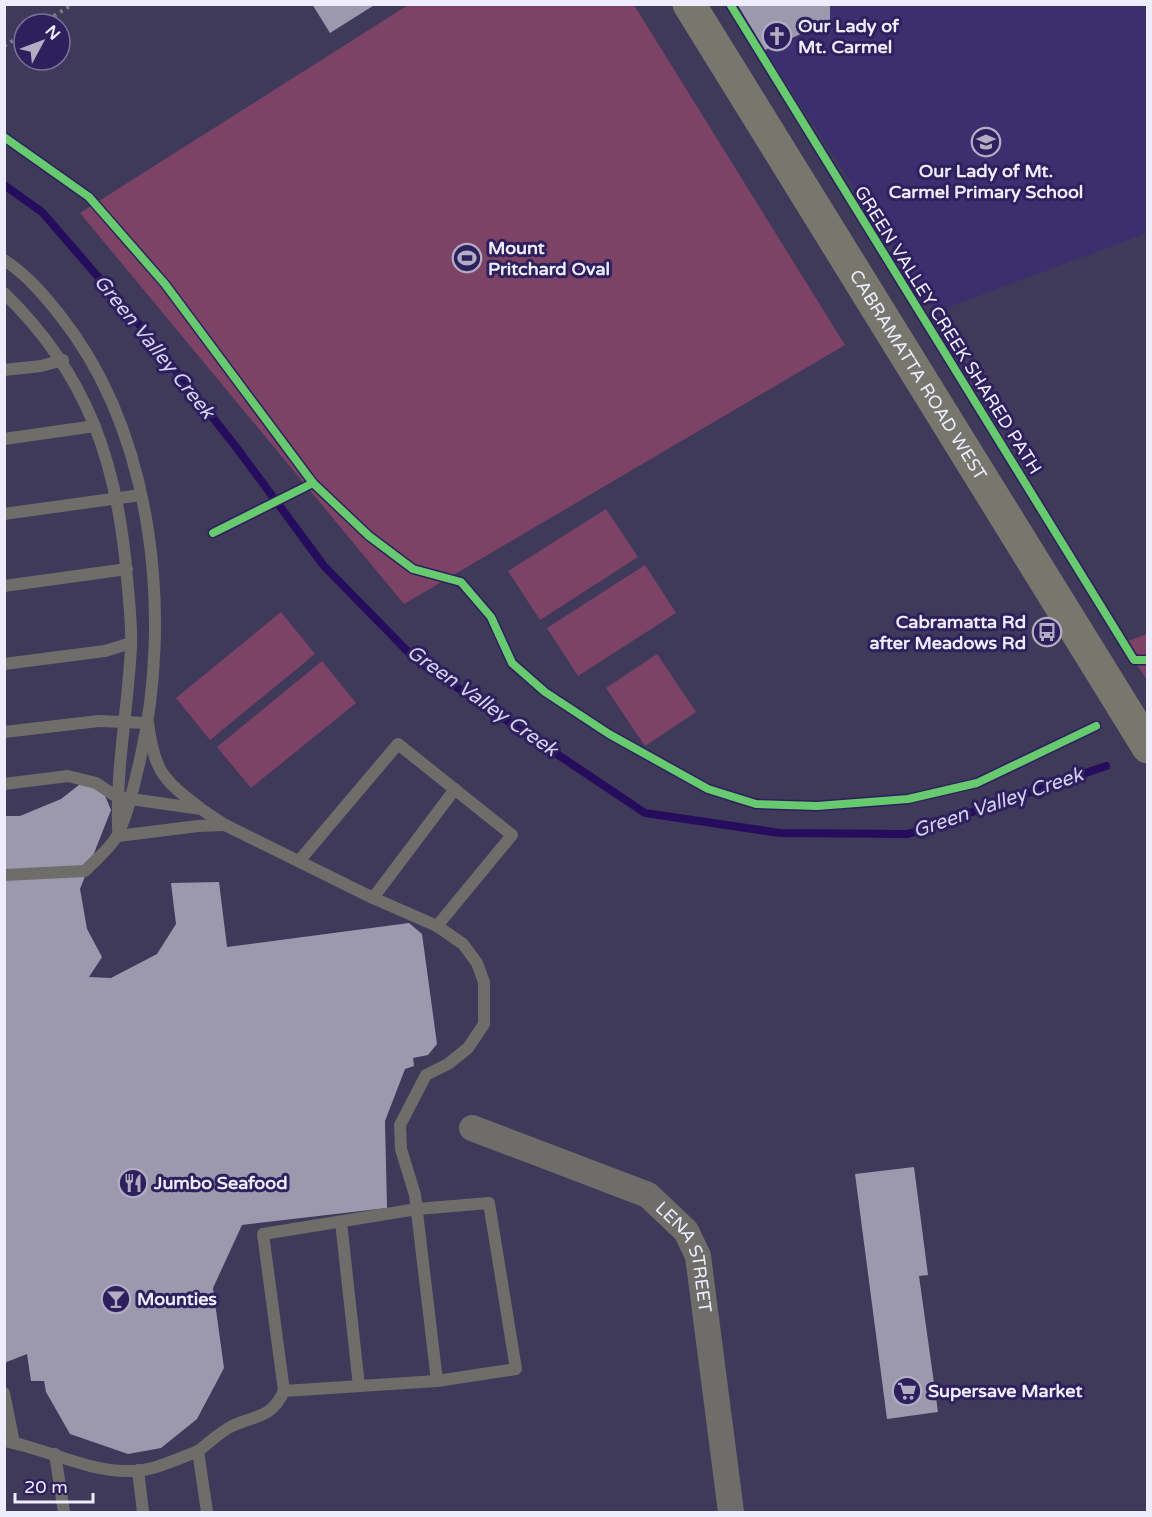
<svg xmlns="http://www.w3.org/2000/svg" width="1152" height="1517" viewBox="0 0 1152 1517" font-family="'Varela Round',sans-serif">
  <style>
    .built { fill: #3c2f70 }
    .green { fill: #7d4366 }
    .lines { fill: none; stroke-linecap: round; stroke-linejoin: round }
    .stream { stroke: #260c5c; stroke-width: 8 }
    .building { fill: #9c99ae }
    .path { stroke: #7a787b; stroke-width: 4; stroke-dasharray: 3 4.5; stroke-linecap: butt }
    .service { stroke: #6e6d69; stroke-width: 12 }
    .minor { stroke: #6e6d69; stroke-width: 26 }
    .primary { stroke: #78776e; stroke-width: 33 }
    .cycleway-casing { stroke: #2d205d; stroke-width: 11 }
    .cycleway { stroke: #67ca6e; stroke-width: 8 }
    .labels { text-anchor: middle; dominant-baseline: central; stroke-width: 6; stroke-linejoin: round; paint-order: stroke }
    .poi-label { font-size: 18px; font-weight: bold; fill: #eeedfd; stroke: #2d205d; text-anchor: start }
    .street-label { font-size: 18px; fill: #eeedfd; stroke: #2d205d }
    .water-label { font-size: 20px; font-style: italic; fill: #d4d2ef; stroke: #2d205d }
  </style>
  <rect width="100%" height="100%" fill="#3f395a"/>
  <path class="built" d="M830 5H1147V233L935 312 765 50 830 22Z"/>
  <g class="green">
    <path d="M408 5H634L845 345 404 604 80 213Z"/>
    <path d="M606 509 638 557 540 620 508 571Z"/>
    <path d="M645 565 676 613 578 676 547 628Z"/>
    <path d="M281 612 315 654 210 740 176 698Z"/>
    <path d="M1147 634H1148L1147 680 1134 660 1128 641Z"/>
    <path d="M657 654 696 712 645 746 606 688Z"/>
    <path d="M322 661 356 703 251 788 217 747Z"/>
  </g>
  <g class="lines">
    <path class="stream" d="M4 185 42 212 138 323 236 447 324 566 416 660 645 813 780 833 908 834 1106 766"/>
  </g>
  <g class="building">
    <path d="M312 4H376L330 33Z"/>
    <path d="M737 4H830V21L765 50Z"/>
    <path d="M84 781 103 791 111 810 80 889 87 929 102 957 89 977 111 978 157 954 176 924 171 883 219 882 227 947 409 923 422 934 437 1044 428 1055 413 1058 414 1066 405 1069 385 1121 387 1208 242 1225 213 1288 224 1368 197 1419 161 1448 128 1454 70 1434 46 1392 44 1381H31L27 1354 4 1363V816H20L61 799Z"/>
    <path d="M914 1167 928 1275 919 1276 938 1412 887 1419 855 1174Z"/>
  </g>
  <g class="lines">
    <g class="path">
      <path d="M41 24 73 4"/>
      <path d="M4 46 24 34"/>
    </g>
    <g class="service">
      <path d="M4 260C26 274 43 294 59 314 154 433 173 615 140 760 134 784 129 811 118 834 112 847 95 860 85 871L4 875"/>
      <path d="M4 293C88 374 118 465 127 578 129 601 132 624 131 647 128 708 116 767 118 829"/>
      <path d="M4 370 41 366 63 360"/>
      <path d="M4 439 95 426"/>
      <path d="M4 514 141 495"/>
      <path d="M4 586 127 569"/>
      <path d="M4 664 105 651 131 643"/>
      <path d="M4 732 99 721 148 723C154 769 162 780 199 807"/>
      <path d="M4 784 68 776 96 783 117 797 201 809 225 825 373 898 437 926 463 944 477 963 484 982V1024L468 1048 448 1064 426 1075 400 1125 401 1149 415 1195 437 1381 284 1391C272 1418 256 1415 232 1426 220 1432 209 1443 198 1451L207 1512"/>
      <path d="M118 836 198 826 225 825"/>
      <path d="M299 861 398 744 512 835 437 926"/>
      <path d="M373 898 455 789"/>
      <path d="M341 1222 359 1386"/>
      <path d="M284 1391 263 1234 417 1209 489 1203 516 1369 437 1381"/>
      <path d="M4 1393 14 1443"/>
      <path d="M4 1441C45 1448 85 1471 127 1471 151 1472 175 1460 198 1451"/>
      <path d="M55 1454 64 1512"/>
      <path d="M138 1470 143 1512"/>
    </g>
    <path class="minor" id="s1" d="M472 1128 648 1195 686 1231 698 1256 731 1512"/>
    <path class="primary" id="s2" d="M689 4 1148 747"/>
    <g class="cycleway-casing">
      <g id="cycleway">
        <path d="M730 4 1134 660H1148"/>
        <path d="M4 137 89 197 165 284 313 483 369 536 413 569 461 582 491 617 512 663 545 692 609 734 708 789 756 804 817 806 908 799 977 783 1096 726"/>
        <path d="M213 533 313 483"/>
      </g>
    </g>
    <use href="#cycleway" class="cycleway"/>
  </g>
  <defs>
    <g id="church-ring" transform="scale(1.5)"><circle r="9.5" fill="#2d205d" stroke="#b1aec4" stroke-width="1.5"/><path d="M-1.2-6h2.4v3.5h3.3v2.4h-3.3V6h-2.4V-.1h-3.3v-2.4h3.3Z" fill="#b1aec4"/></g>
    <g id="school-ring" transform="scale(1.5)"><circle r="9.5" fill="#2d205d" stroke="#b1aec4" stroke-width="1.5"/><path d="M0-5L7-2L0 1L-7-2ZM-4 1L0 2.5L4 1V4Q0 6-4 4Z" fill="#b1aec4"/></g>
    <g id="stadium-ring" transform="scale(1.5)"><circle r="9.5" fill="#2d205d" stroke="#b1aec4" stroke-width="1.5"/><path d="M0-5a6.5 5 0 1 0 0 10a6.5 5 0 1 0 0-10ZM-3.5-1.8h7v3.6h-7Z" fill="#b1aec4"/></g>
    <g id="bus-ring" transform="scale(1.5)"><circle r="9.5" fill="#2d205d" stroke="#b1aec4" stroke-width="1.5"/><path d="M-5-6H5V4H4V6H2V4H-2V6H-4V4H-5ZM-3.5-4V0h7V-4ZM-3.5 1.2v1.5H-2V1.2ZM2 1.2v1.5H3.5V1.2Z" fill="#b1aec4"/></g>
    <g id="restaurant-ring" transform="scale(1.5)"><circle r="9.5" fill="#2d205d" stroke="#b1aec4" stroke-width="1.5"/><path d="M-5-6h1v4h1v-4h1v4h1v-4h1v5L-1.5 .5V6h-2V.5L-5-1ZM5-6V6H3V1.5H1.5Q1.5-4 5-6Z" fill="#b1aec4"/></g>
    <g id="bar-ring" transform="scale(1.5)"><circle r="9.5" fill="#2d205d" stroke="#b1aec4" stroke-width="1.5"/><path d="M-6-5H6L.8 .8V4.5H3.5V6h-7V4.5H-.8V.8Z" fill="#b1aec4"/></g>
    <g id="supermarket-ring" transform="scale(1.5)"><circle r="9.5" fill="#2d205d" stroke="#b1aec4" stroke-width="1.5"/><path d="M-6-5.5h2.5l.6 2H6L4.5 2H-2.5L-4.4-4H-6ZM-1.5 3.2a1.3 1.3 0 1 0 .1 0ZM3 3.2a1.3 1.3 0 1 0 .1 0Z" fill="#b1aec4"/></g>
  </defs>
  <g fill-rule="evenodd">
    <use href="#church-ring" x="777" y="36"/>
    <use href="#school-ring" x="986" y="142"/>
    <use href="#stadium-ring" x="467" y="258"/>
    <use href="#bus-ring" x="1047" y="632"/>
    <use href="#restaurant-ring" x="133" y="1183"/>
    <use href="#bar-ring" x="116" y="1299"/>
    <use href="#supermarket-ring" x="907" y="1391"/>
  </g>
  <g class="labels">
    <g class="poi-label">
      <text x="798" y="26">Our Lady of<tspan x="798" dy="21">Mt. Carmel</tspan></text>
      <text x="986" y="171" text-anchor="middle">Our Lady of Mt.<tspan x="986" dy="21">Carmel Primary School</tspan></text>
      <text x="488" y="248">Mount<tspan x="488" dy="21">Pritchard Oval</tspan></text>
      <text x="1026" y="622" text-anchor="end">Cabramatta Rd<tspan x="1026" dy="21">after Meadows Rd</tspan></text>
      <text x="154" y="1183">Jumbo Seafood</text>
      <text x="137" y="1299">Mounties</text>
      <text x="928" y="1391">Supersave Market</text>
    </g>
    <g class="street-label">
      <text transform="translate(948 330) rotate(58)">GREEN VALLEY CREEK SHARED PATH</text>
      <text stroke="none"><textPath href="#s2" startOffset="436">CABRAMATTA ROAD WEST</textPath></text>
      <text stroke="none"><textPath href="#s1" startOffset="264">LENA STREET</textPath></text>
    </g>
    <g class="water-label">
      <text transform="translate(154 347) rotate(51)">Green Valley Creek</text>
      <text transform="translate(482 701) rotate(35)">Green Valley Creek</text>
      <text transform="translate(998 803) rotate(-19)">Green Valley Creek</text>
    </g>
  </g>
  <rect width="1152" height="1517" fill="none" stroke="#eeedfd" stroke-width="12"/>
  <g transform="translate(42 42) rotate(49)"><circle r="28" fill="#2d205d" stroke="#7a729d" stroke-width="1.5"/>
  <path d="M0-4.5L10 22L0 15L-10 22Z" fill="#b1aec4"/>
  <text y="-9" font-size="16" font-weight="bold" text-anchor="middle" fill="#eeedfd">N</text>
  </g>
  <path d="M15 1493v9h78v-9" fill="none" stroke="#eeedfd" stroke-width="3"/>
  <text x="24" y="1493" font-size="18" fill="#eeedfd" stroke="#2d205d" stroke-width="4.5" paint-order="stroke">20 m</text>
</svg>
